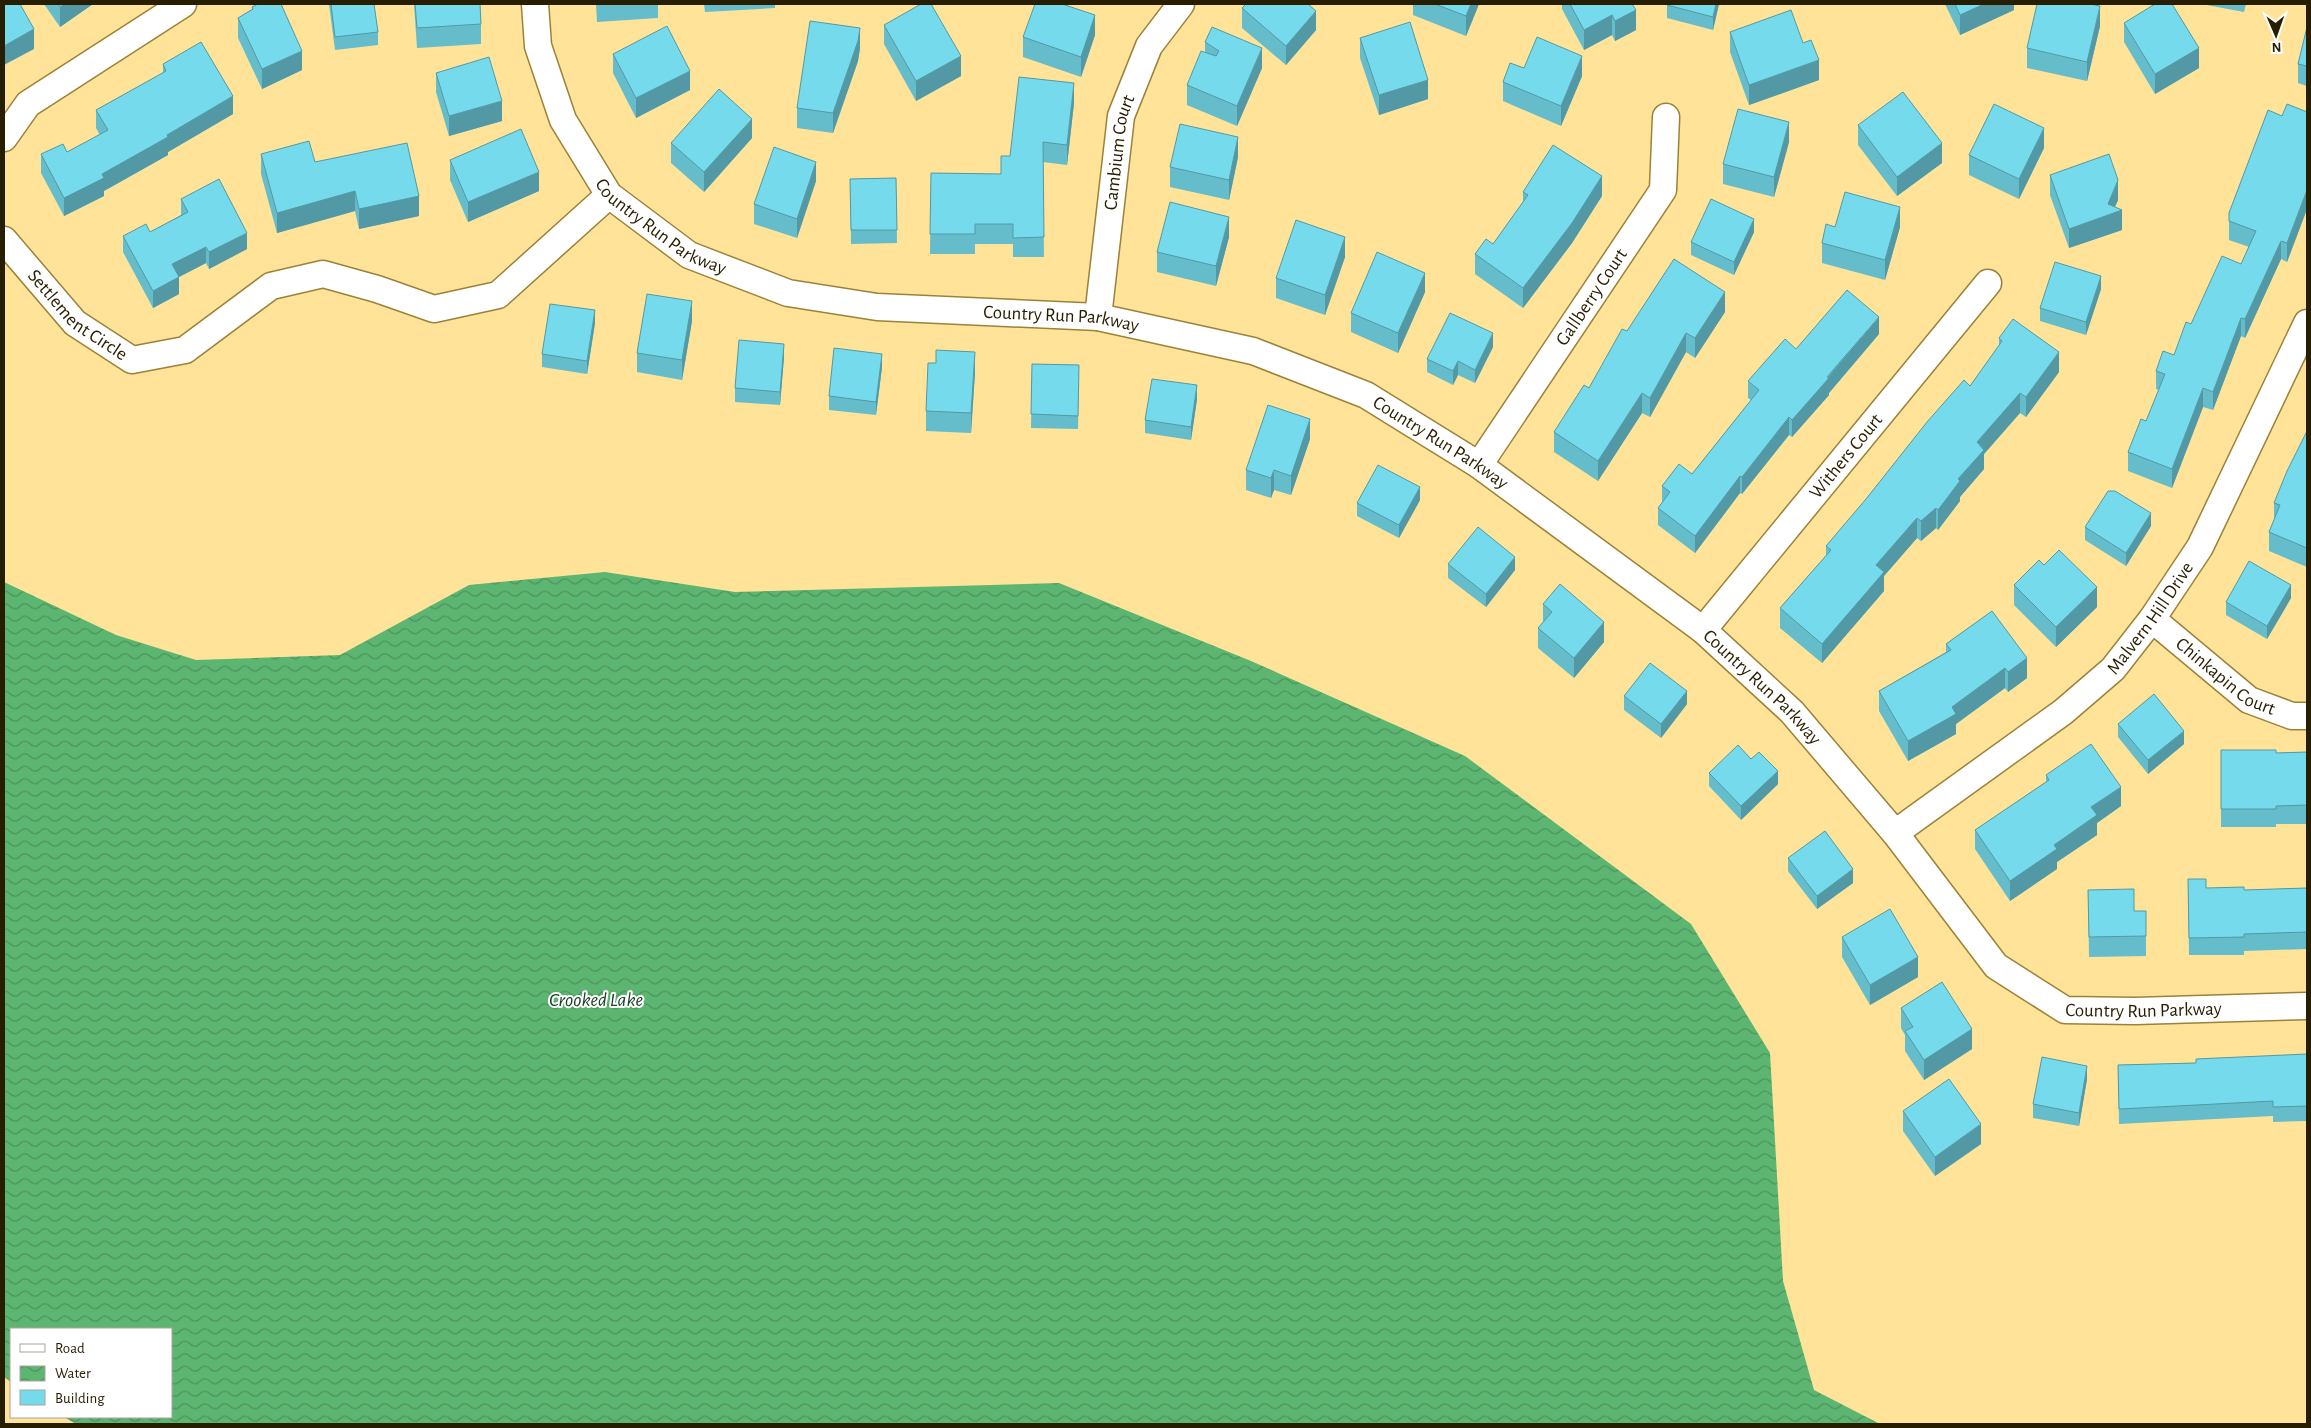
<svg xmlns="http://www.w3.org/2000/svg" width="2311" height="1428" viewBox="0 0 2311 1428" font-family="'Alegreya Sans',sans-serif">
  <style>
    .water { fill: url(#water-waves) }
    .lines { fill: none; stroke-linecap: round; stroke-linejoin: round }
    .minor-casing { stroke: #9c8238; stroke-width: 29 }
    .minor { stroke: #fff; stroke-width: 26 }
    .wall { fill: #65bccb }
    .shaded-wall { fill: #5299a5 }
    .building { fill: #75dbec; stroke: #5299a5 }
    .labels { text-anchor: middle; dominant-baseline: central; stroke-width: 4; stroke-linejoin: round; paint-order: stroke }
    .street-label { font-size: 19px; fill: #271d00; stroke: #fff }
    .water-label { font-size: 20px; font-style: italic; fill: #1c4125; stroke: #fff }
  </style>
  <defs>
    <pattern id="water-waves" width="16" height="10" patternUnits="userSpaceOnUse" patternTransform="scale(1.25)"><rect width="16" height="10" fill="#5cb672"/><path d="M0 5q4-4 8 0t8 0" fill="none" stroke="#4c935b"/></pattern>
  </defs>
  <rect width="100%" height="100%" fill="#ffe398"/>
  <path class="water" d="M605 572 735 592 1059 583 1251 661 1465 756 1691 924 1770 1053 1783 1281 1814 1390 1880 1424H76L64 1417H171V1329H11V1382L4 1377V582L116 635 196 660 340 655 469 585Z"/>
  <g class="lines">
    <g class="minor-casing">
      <g id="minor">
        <path id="s1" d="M535 4 538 46 563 120 609 195 689 255 788 293 877 307 1098 317 1253 351 1366 395 1479 465 1703 630 1792 712 1895 833 1996 966 2065 1010 2135 1011 2307 1006"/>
        <path d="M4 138 28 104 183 4"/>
        <path id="s2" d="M4 240 75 323 132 360 185 350 271 286 323 274 377 289 434 309 498 295 609 195"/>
        <path id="s3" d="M1098 317 1121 116 1149 46 1181 4"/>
        <path id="s4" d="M1479 465 1663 190 1666 117"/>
        <path id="s5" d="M2152 619 2249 700 2292 716H2307"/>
        <path id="s6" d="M1703 630 1988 283"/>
        <path id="s7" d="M1895 833 2063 712 2113 669 2152 619 2200 547 2307 323"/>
      </g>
    </g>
    <use href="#minor" class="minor"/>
  </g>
  <g class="wall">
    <path d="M44 4H93L60 27Z"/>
    <path d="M329 4H374L378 32V45L335 50Z"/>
    <path d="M414 4H480L481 24V44L417 48Z"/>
    <path d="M596 4H658V18L597 22Z"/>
    <path d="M704 4H775V8L705 12Z"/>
    <path d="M1413 4H1479L1466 36 1413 15Z"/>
    <path d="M1562 4H1632L1636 30 1615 41 1612 35 1584 50 1562 9Z"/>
    <path d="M1719 4 1713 30 1667 18V5Z"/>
    <path d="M1945 4H2014V10L1960 35Z"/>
    <path d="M2201 4H2246L2244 12Z"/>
    <path d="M252 7 302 70 262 89 238 38V18L252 9Z"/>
    <path d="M1242 8 1316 30 1286 65 1242 28Z"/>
    <path d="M2124 23 2199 68 2155 94 2124 42Z"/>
    <path d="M884 25 961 76 916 101 884 44Z"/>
    <path d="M2100 26 2087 81 2027 68V48Z"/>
    <path d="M2307 27V86L2298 83V64Z"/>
    <path d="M1730 32 1803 43 1819 80 1749 105 1730 52Z"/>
    <path d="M1095 35 1081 77 1023 57V37Z"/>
    <path d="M1360 38 1428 99 1379 115 1360 58Z"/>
    <path d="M1205 42 1262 68 1237 126 1187 105V85L1205 53Z"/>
    <path d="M860 48 858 61 833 133 797 128V108Z"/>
    <path d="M613 54 690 90 636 118 613 73Z"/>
    <path d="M163 64 233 114 168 152V155L104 191V196L64 216 41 173V154L67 152 100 135 96 128V110L163 73Z"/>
    <path d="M1524 68 1582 76 1561 126 1503 101V82Z"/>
    <path d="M436 73 502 121 449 136 436 92Z"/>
    <path d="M1074 103 1067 165 1043 162 1044 257H1013V244H975V254H930L931 173 1001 174 1010 156Z"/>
    <path d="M2307 112V209L2287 262 2281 259 2245 338 2241 336 2213 410 2203 407 2172 488 2128 471V452L2146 421 2159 390 2156 389V371L2174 355 2191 324 2241 264 2249 247 2229 240V213L2282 116Z"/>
    <path d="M1858 125 1942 163 1897 196 1858 145Z"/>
    <path d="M752 138 704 192 671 163V143Z"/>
    <path d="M1789 142 1774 197 1723 184V164Z"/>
    <path d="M2044 148 2019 199 1969 175V155Z"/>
    <path d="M261 154 315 162 419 216 359 229 355 211 277 233 261 174Z"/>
    <path d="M1238 157 1229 200 1170 187V167Z"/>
    <path d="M450 160 539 191 468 222 450 180Z"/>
    <path d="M2050 175 2118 200 2115 207 2122 230 2069 248 2050 195Z"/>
    <path d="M896 178 897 243 851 244 850 179Z"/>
    <path d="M816 181 797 238 754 224V204Z"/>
    <path d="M1523 192 1602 196 1572 243 1523 308 1475 274V254L1493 244 1523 202Z"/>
    <path d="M181 199 247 249 209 269 206 263 179 277V294L153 308 123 252V236L150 232 181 215Z"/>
    <path d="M1835 227H1900L1885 280 1822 263V243Z"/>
    <path d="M1754 232 1734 275 1691 255V242Z"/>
    <path d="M1229 237 1216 286 1157 272V252Z"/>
    <path d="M1345 257 1325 315 1276 298V278Z"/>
    <path d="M2101 289 2086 335 2040 321V308Z"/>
    <path d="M1425 292 1398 353 1351 332V313Z"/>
    <path d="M1725 312 1695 358 1686 352 1650 417 1642 413 1598 481 1554 452V432L1589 388 1627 331Z"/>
    <path d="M692 321 682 380 637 372V353Z"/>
    <path d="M595 323 587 374 542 367V354Z"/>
    <path d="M1879 334 1829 393V395L1792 437 1789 435 1742 494 1740 493 1695 553 1658 525V508L1662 503V486L1692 474 1751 400 1748 398V381L1796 349Z"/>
    <path d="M1999 338 2059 372 2026 417 2020 413 1984 454V469L1960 497V501L1938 530 1936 528 1921 541 1917 538 1884 576V591L1822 663 1780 628V608L1826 556V546L1970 386 1999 346Z"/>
    <path d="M1493 347 1475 383 1458 375 1453 385 1427 372V359Z"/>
    <path d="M784 357 780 405 735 402V388Z"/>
    <path d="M936 363 975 372 971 433 926 431V411Z"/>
    <path d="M1032 364 1079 365 1078 429 1031 428Z"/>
    <path d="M882 367 876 415 829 410V396Z"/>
    <path d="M1197 399 1191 440 1145 433V420Z"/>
    <path d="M2307 431V567L2269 551V532L2274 520V503Z"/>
    <path d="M1310 439 1291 495 1274 490 1271 498 1246 490V470Z"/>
    <path d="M1420 500 1399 538 1357 516V503Z"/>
    <path d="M2151 526 2126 566 2085 540V527Z"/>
    <path d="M1448 564 1515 570 1486 607 1448 578Z"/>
    <path d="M2044 565 2097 607 2056 647 2014 605V585Z"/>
    <path d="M2291 598 2267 639 2226 615V602Z"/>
    <path d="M1543 604 1604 642 1574 678 1538 648V628L1543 622Z"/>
    <path d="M1992 611 2027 678 2008 692 2005 688 1956 724V734L1908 761 1879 711V691L1946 652V644Z"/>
    <path d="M1624 696 1687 704 1661 738 1624 710Z"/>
    <path d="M2118 724 2184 744 2148 774 2118 737Z"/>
    <path d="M2221 750 2276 753 2307 752V824H2276V827H2221Z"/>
    <path d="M1751 759 1778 784 1741 820 1709 786V773Z"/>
    <path d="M2046 775 2121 806 2097 823V835L2057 862V869L2010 901 1975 849V830L2046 782Z"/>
    <path d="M1788 858 1853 883 1817 909 1788 871Z"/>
    <path d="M2188 879 2206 888 2244 890 2307 888V949L2244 951V955H2189Z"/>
    <path d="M2088 890 2134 911H2146V956L2089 957Z"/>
    <path d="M1842 937 1918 977 1870 1005 1842 957Z"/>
    <path d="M1901 1008 1972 1049 1924 1080 1905 1051V1035L1901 1028Z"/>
    <path d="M2307 1054V1121L2273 1122V1116L2119 1124 2118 1065 2196 1063Z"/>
    <path d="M2087 1079 2079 1126 2033 1118V1104Z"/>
    <path d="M1903 1111 1981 1144 1935 1176 1903 1131Z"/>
  </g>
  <g class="shaded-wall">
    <path d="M65 4H93L60 27V7Z"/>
    <path d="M1471 4H1479L1466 36V16Z"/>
    <path d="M1716 4H1719L1713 30V17Z"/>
    <path d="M1984 4H2014V10L1960 35V15Z"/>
    <path d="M2100 6V26L2087 81V62Z"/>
    <path d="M1636 10V30L1615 41V21Z"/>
    <path d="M1316 11V30L1286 65V46Z"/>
    <path d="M1095 15V35L1081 77V57Z"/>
    <path d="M1612 15V35L1584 50V30Z"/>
    <path d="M860 28V48L858 61 833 133V113Z"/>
    <path d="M34 29V49L4 65V46Z"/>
    <path d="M1262 48V68L1237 126V106Z"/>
    <path d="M2199 48V68L2155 94V74Z"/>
    <path d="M302 51V70L262 89V69Z"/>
    <path d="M961 56V76L916 101V81Z"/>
    <path d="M1582 56V76L1561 126V106Z"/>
    <path d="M1819 60V80L1749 105V85Z"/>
    <path d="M690 71V90L636 118V98Z"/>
    <path d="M1428 80V99L1379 115V95Z"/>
    <path d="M1074 83V103L1067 165V145Z"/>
    <path d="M233 96V114L168 152V155L104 191V196L64 216V198L102 174Z"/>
    <path d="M502 101V121L449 136V116Z"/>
    <path d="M752 119V138L704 192V172Z"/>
    <path d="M1789 122V142L1774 197V177Z"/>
    <path d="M2044 128V148L2019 199V179Z"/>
    <path d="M1238 137V157L1229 200V180Z"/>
    <path d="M1942 143V163L1897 196V177Z"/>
    <path d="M816 162V181L797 238V219Z"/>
    <path d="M539 172V191L468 222V202Z"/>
    <path d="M1602 176V196L1572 243 1523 308V288Z"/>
    <path d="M2118 180V200L2112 213 2122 210V230L2069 248V229L2108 204Z"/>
    <path d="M2307 190V209L2287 262V243Z"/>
    <path d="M355 191V211L277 233V213Z"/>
    <path d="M419 196V216L359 229V209Z"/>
    <path d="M1900 207V227L1885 280V260Z"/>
    <path d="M1229 217V237L1216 286V266Z"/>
    <path d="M1754 219V232L1734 275V262Z"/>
    <path d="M247 233V249L209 269V252Z"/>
    <path d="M1345 237V257L1325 315V295Z"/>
    <path d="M2281 241V259L2245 338V319Z"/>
    <path d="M206 247V263L179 277V294L153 308V291L172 264Z"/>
    <path d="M1425 273V292L1398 353V333Z"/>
    <path d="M2101 276V289L2086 335V322Z"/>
    <path d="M1725 292V312L1695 358V338Z"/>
    <path d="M692 301V321L682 380V360Z"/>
    <path d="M595 310V323L587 374V361Z"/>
    <path d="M1879 317V334L1829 393V395L1792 437V420Z"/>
    <path d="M2241 318V336L2213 410V392Z"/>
    <path d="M1493 333V347L1475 383V370Z"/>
    <path d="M1686 333V352L1650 417V398Z"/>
    <path d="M784 344V357L780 405V392Z"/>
    <path d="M975 352V372L971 433V413Z"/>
    <path d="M2059 352V372L2026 417V397Z"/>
    <path d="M882 354V367L876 415V402Z"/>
    <path d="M1458 361V375L1453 385V371Z"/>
    <path d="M1197 385V399L1191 440V427Z"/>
    <path d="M2203 388V407L2172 488V469Z"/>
    <path d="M1642 393V413L1598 481V461Z"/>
    <path d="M2020 393V413L1984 454V469L1960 497V501L1938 530V510L1958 479 1977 442Z"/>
    <path d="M1789 417V435L1742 494V477Z"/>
    <path d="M1310 419V439L1291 495V476Z"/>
    <path d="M1274 470V490L1271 498V478Z"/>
    <path d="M1740 476V493L1695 553V536Z"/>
    <path d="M1420 487V500L1399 538V525Z"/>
    <path d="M1936 508V528L1921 541V521Z"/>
    <path d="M2151 513V526L2126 566V553Z"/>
    <path d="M1917 518V538L1884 576V591L1822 663V644L1876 565Z"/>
    <path d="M1515 557V570L1486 607V594Z"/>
    <path d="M2291 585V598L2267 639V626Z"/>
    <path d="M2097 587V607L2056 647V627Z"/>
    <path d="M1604 622V642L1574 678V658Z"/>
    <path d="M2027 658V678L2008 692V672Z"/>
    <path d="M2005 668V688L1956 724V734L1908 761V741L1952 707Z"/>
    <path d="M1687 691V704L1661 738V724Z"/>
    <path d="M2184 731V744L2148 774V760Z"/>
    <path d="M1778 771V784L1741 820V806Z"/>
    <path d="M2121 787V806L2097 823V835L2057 862V869L2010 901V881L2054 845 2091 807Z"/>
    <path d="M1853 869V883L1817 909V896Z"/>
    <path d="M1918 957V977L1870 1005V985Z"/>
    <path d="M1972 1029V1049L1924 1080V1060Z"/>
    <path d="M2087 1066V1079L2079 1126V1113Z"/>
    <path d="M1981 1124V1144L1935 1176V1157Z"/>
  </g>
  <g class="building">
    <path d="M4 4H20L34 29 4 46Z"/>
    <path d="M58 4H65L60 7Z"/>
    <path d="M258 4H281L302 51 262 69 238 18 253 9 252 7Z"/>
    <path d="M331 4H374L378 32 335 37Z"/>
    <path d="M415 4H480L481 24 417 28Z"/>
    <path d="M921 4H931L961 56 916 81 884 25Z"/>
    <path d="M1035 4H1062L1095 15 1081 57 1023 37Z"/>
    <path d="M1246 4H1308L1316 11 1286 46 1242 8Z"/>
    <path d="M1435 4H1471L1466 16Z"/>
    <path d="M1570 4H1632L1636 10 1615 21 1612 15 1584 30Z"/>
    <path d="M1667 4H1716L1713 17 1667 5Z"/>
    <path d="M1955 4H1984L1960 15Z"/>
    <path d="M2037 4H2090L2100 6 2087 62 2027 48Z"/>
    <path d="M2155 4H2172L2199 48 2155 74 2124 23Z"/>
    <path d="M1791 10 1803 43 1811 40 1819 60 1749 85 1730 32Z"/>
    <path d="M810 21 860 28 858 41 833 113 797 108Z"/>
    <path d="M1410 22 1428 80 1379 95 1360 38Z"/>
    <path d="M667 26 690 71 636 98 613 54Z"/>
    <path d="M1212 27 1262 48 1237 106 1187 85 1201 51 1216 56 1219 51 1205 42Z"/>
    <path d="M2307 27V66L2298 64Z"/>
    <path d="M1537 37 1582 56 1561 106 1503 82 1510 63 1524 68Z"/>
    <path d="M201 42 233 96 167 135 168 137 102 174 104 178 64 198 41 154 63 144 67 152 108 130 96 110 166 71 163 64Z"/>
    <path d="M489 57 502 101 449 116 436 73Z"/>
    <path d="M1019 77 1074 83 1067 145 1043 142 1044 237 1013 238V224H975V234H930L931 173 1001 174V156H1010Z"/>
    <path d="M719 89 752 119 704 172 671 143Z"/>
    <path d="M1903 92 1942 143 1897 177 1858 125Z"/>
    <path d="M1994 104 2044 128 2019 179 1969 155Z"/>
    <path d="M2287 104 2307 112V190L2287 243 2281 241 2245 319 2241 318 2213 392 2203 388 2172 469 2128 452 2141 419 2146 421 2165 374 2156 371 2163 351 2174 355 2186 322 2191 324 2222 256 2241 264 2256 231 2229 221V213L2268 110 2282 116Z"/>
    <path d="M1738 109 1789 122 1774 177 1723 164Z"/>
    <path d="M1180 124 1238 137 1229 180 1170 167Z"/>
    <path d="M521 129 539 172 468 202 450 160Z"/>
    <path d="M309 141 315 162 407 143 419 196 359 209 355 191 277 213 261 154Z"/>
    <path d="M1553 145 1602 176 1572 223 1523 288 1475 254 1486 239 1493 244 1528 195 1523 192Z"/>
    <path d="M774 147 816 162 797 219 754 204Z"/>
    <path d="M2109 154 2118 180 2108 204 2122 210 2069 229 2050 175Z"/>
    <path d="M896 178 897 230H851L850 179Z"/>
    <path d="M219 179 247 233 209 252 206 247 172 264 179 277 153 291 123 236 146 224 150 232 188 212 181 199Z"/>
    <path d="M1845 192 1900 207 1885 260 1822 243 1826 224 1835 227Z"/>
    <path d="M1711 199 1754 219 1734 262 1691 242Z"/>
    <path d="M1170 202 1229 217 1216 266 1157 252Z"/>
    <path d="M1296 220 1345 237 1325 295 1276 278Z"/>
    <path d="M1377 252 1425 273 1398 333 1351 313Z"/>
    <path d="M1674 259 1725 292 1695 338 1686 333 1650 398 1642 393 1598 461 1554 432 1584 385 1589 388 1622 329 1627 331Z"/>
    <path d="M2055 262 2101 276 2086 322 2040 308Z"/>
    <path d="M1847 290 1879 317 1827 377 1829 378 1792 420 1789 417 1742 477 1740 476 1695 536 1658 508 1670 492 1662 486 1679 464 1692 474 1759 390 1748 381 1785 339 1796 349Z"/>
    <path d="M647 294 692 301 682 360 637 353Z"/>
    <path d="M550 304 595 310 587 361 542 354Z"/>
    <path d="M1450 313 1493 333 1475 370 1458 361 1453 371 1427 359Z"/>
    <path d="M2013 319 2059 352 2026 397 2020 393 1977 442 1984 450 1958 479 1960 481 1938 510 1936 508 1921 521 1917 518 1876 565 1884 572 1822 644 1780 608 1831 550 1826 546 1866 499 1927 422 1964 380 1970 386 2002 341 1999 338Z"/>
    <path d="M739 340 784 344 780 392 735 388Z"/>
    <path d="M834 348 882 354 876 402 829 396Z"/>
    <path d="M936 350 975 352 971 413 926 411 928 363H936Z"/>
    <path d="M1032 364 1079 365 1078 416 1031 414Z"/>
    <path d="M1152 379 1197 385 1191 427 1145 420Z"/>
    <path d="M1268 405 1310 419 1291 476 1274 470 1271 478 1246 470Z"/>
    <path d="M2307 431V548L2269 532 2280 505 2274 503 2287 471Z"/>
    <path d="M1378 465 1420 487 1399 525 1357 503Z"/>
    <path d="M2108 491H2115L2151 513 2126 553 2085 527Z"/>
    <path d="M1478 527 1515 557 1486 594 1448 564Z"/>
    <path d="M2059 550 2097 587 2056 627 2014 585 2039 560 2044 565Z"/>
    <path d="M2249 561 2291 585 2267 626 2226 602Z"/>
    <path d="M1560 584 1604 622 1574 658 1538 628 1552 612 1543 604Z"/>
    <path d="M1992 611 2027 658 2008 672 2005 668 1952 707 1956 714 1908 741 1879 691 1951 650 1946 644Z"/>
    <path d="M1650 663 1687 691 1661 724 1624 696Z"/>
    <path d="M2154 694 2184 731 2148 760 2118 724Z"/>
    <path d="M2091 744 2121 787 2091 807 2097 815 2054 845 2057 849 2010 881 1975 830 2049 780 2046 775Z"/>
    <path d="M1738 745 1751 759 1759 752 1778 771 1741 806 1709 773Z"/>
    <path d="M2221 750H2276V753L2307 752V805L2276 806V809H2221Z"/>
    <path d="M1825 831 1853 869 1817 896 1788 858Z"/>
    <path d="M2188 879H2206V888L2244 887V890L2307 888V932L2244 934V937L2189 938Z"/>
    <path d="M2134 889V911H2146V936L2089 937 2088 890Z"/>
    <path d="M1890 909 1918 957 1870 985 1842 937Z"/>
    <path d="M1942 982 1972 1029 1924 1060 1905 1031 1913 1027 1901 1008Z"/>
    <path d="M2307 1054V1106L2273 1107V1101L2119 1109 2118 1065 2196 1063V1059Z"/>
    <path d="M2042 1057 2087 1066 2079 1113 2033 1104Z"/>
    <path d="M1949 1079 1981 1124 1935 1157 1903 1111Z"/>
  </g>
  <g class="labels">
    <g class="street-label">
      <text stroke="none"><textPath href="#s3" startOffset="166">Cambium Court</textPath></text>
      <text stroke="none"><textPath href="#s1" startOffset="269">Country Run Parkway</textPath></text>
      <text stroke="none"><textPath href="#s4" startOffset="202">Gallberry Court</textPath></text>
      <text stroke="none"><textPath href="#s2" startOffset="106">Settlement Circle</textPath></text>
      <text stroke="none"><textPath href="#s1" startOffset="689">Country Run Parkway</textPath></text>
      <text stroke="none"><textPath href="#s1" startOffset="1094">Country Run Parkway</textPath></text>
      <text stroke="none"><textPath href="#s6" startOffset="225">Withers Court</textPath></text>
      <text stroke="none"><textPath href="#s7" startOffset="336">Malvern Hill Drive</textPath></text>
      <text stroke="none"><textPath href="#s5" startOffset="94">Chinkapin Court</textPath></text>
      <text stroke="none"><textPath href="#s1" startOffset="1499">Country Run Parkway</textPath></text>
      <text stroke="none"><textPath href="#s1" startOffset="2024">Country Run Parkway</textPath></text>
    </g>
    <g class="water-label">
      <text x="596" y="1000">Crooked Lake</text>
    </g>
  </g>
  <rect width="2311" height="1428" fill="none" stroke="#271d00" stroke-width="10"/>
  <rect x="10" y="1328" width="162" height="90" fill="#ffffff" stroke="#a9a599"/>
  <rect x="20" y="1344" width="25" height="8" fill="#ffffff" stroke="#a9a599"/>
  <text x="55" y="1353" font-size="15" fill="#271d00">Road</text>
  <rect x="20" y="1366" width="25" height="15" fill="url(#water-waves)" stroke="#a9a599"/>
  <text x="55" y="1378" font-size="15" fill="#271d00">Water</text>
  <rect x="20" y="1390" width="25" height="15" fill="#75dbec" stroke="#a9a599"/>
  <text x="55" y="1403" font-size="15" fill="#271d00">Building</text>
  <g transform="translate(2276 35) rotate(178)" stroke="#ffffff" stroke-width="4" paint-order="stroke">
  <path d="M0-4L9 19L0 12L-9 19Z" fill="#271d00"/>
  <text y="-8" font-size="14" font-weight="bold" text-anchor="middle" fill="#271d00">N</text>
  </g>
</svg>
